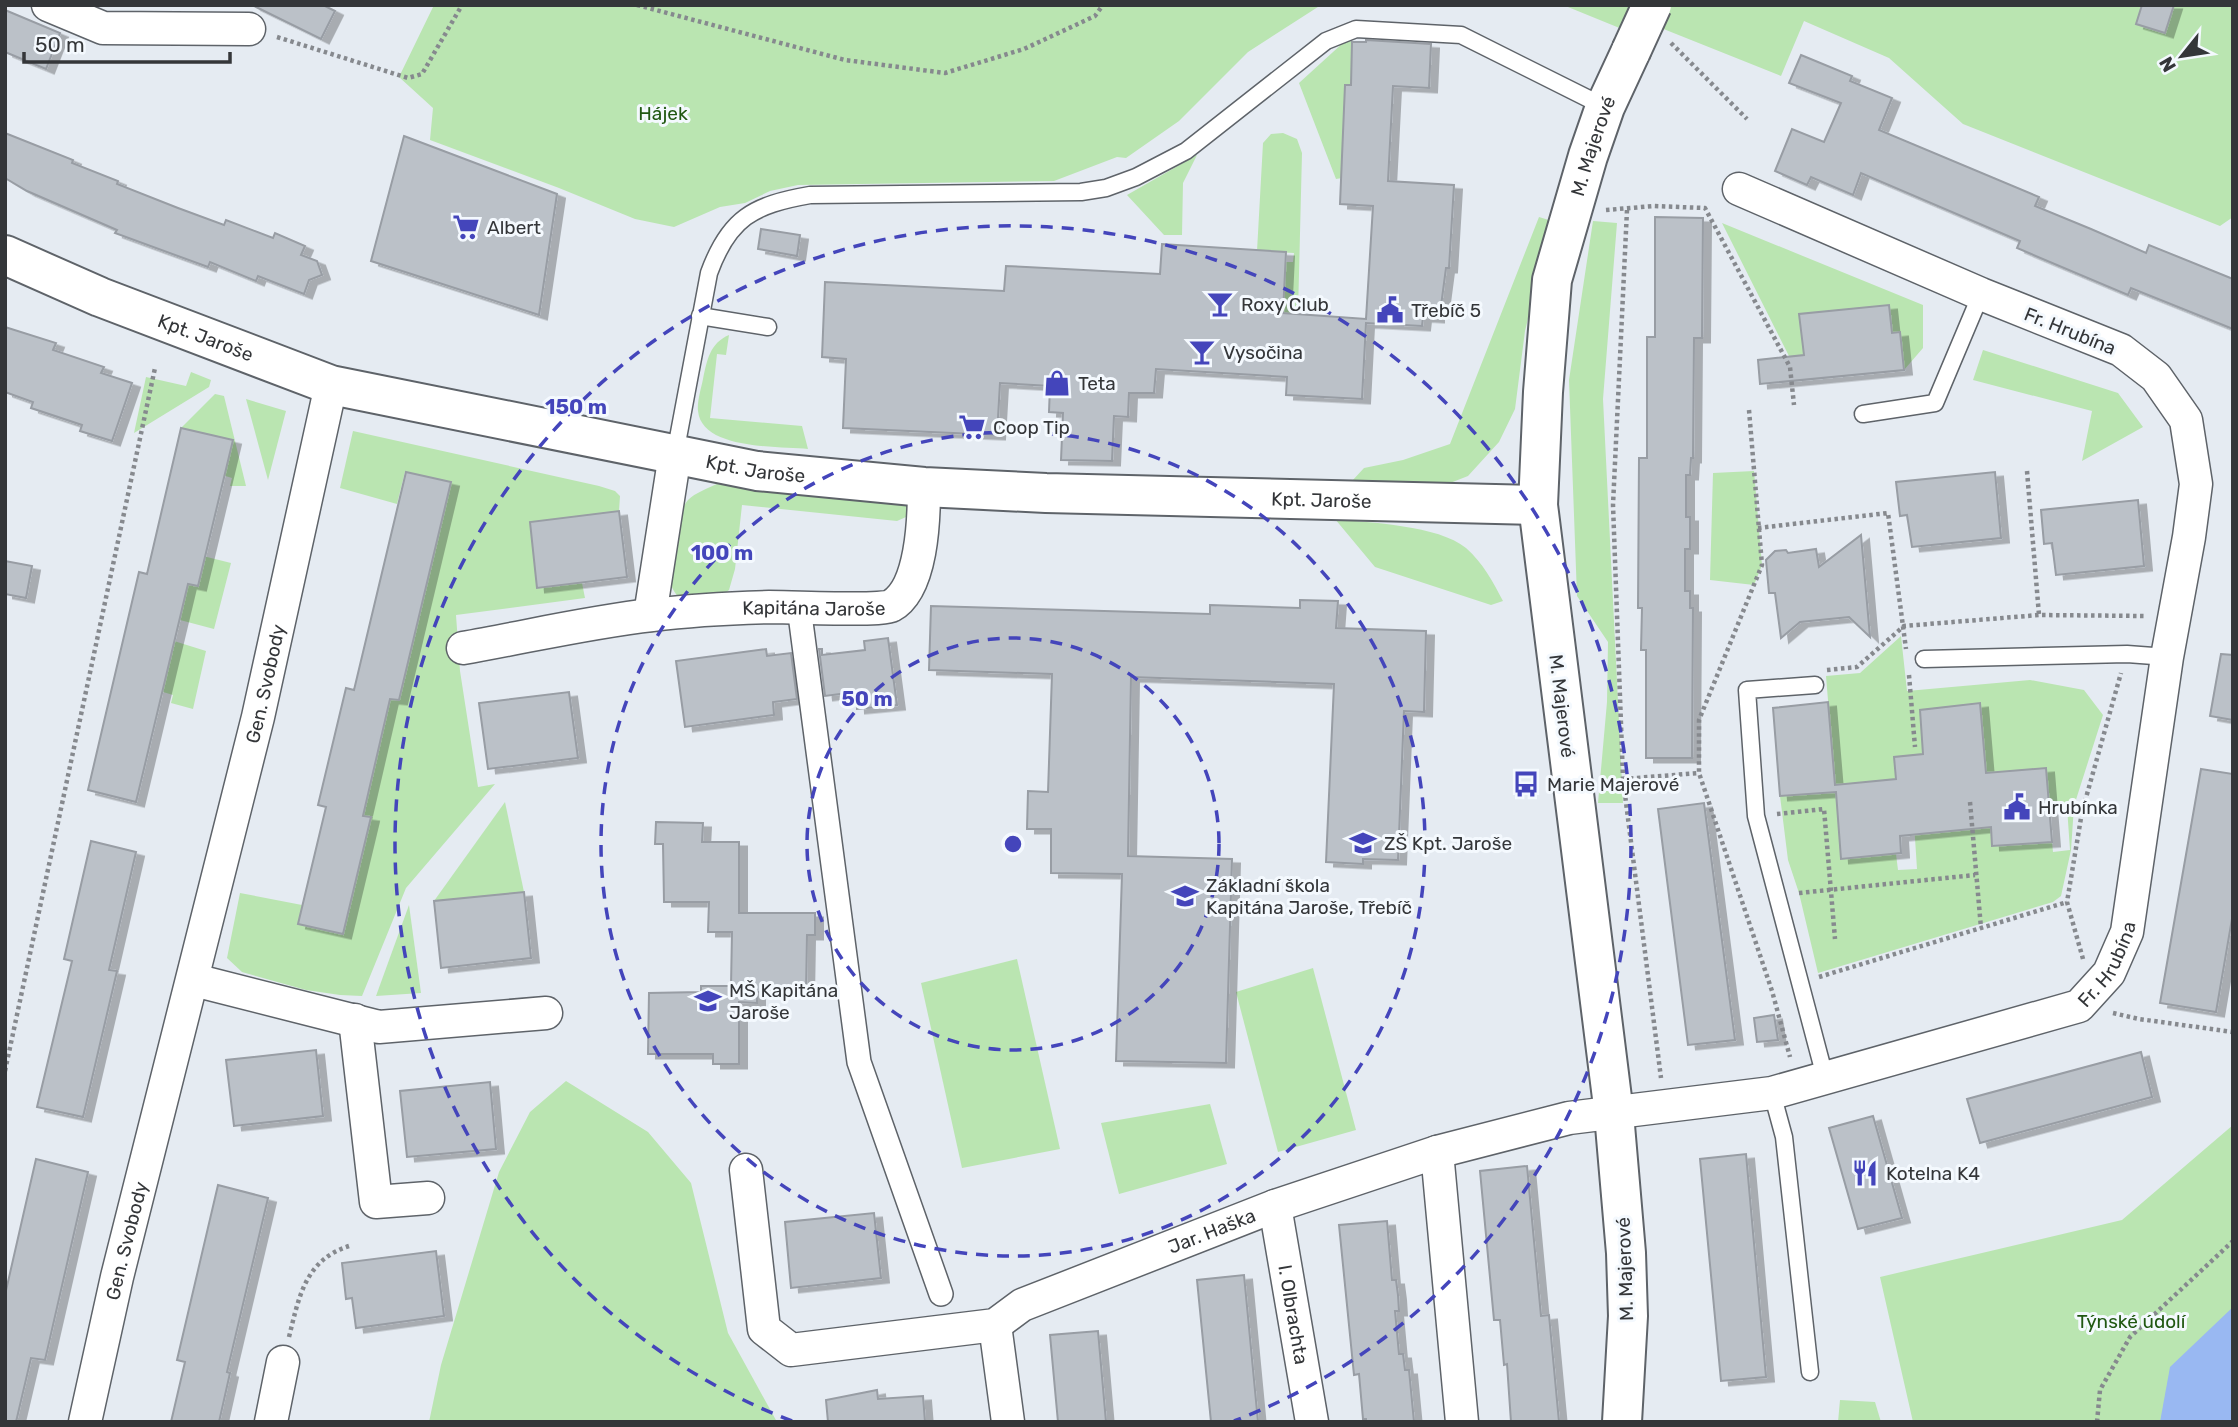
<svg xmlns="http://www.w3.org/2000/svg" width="2238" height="1427" viewBox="0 0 2238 1427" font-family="Rubik,sans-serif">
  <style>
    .green { fill: #bae5b1 }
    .water { fill: #99b8f2 }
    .building { fill: #bbc1c8; stroke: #989da4; stroke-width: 2; filter: url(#shadow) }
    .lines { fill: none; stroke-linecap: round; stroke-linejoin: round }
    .service-casing { stroke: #5e6369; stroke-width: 19 }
    .pedestrian-casing { stroke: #5e6369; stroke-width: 26 }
    .minor-casing { stroke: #5e6369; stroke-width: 35 }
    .tertiary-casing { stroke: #5e6369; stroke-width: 42 }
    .path { stroke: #86898e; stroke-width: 4.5; stroke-dasharray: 3.5 3.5; stroke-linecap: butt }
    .service { stroke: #fff; stroke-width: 16 }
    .pedestrian { stroke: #fff; stroke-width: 23 }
    .minor { stroke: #fff; stroke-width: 32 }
    .tertiary { stroke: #fff; stroke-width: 38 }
    .tertiary-bridge-casing { stroke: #5e6369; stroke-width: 42; stroke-linecap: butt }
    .tertiary-bridge { stroke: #fff; stroke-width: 38 }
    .ring { fill: none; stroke: #4445bb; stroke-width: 3.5; stroke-dasharray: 12 9 }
    .labels { text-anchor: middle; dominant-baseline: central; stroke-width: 6; stroke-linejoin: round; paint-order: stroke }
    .park-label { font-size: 19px; fill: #215812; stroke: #f4f9fe }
    .street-label { font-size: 19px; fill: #343639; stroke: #f4f9fe }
    .poi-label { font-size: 19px; fill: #343639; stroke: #f4f9fe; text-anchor: start }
    .centre { fill: #4445bb; stroke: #f4f9fe; stroke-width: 3.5 }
    .ring-label { font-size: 21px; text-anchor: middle; font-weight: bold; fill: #4445bb; stroke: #f4f9fe; stroke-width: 6; stroke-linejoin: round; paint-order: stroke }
  </style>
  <defs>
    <filter id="shadow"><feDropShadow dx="8" dy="4.5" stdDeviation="0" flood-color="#0004"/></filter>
  </defs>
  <rect width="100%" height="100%" fill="#e5ebf2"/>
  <g class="green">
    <path d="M434 5H1321L1248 52 1179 121 1126 158 1117 157 1054 181 798 185 770 191 745 203 720 207 674 227 635 219 559 188 430 140 433 108 399 77Z"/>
    <path d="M1563 5H2233V217L2220 226 1963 124 1889 58 1804 21 1781 76 1656 26 1649 40Z"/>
    <path d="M1352 41 1353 50 1362 73 1342 178 1336 179 1299 83 1344 42Z"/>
    <path d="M1283 133 1297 139 1302 153 1298 314 1281 313 1286 262H1293L1294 253 1257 251 1263 143 1271 134Z"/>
    <path d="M1197 155 1183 183 1182 235H1164L1127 195Z"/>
    <path d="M1539 217 1552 221 1525 331 1515 409 1499 442 1468 476 1445 485 1380 484 1352 481 1364 468 1403 460 1450 444Z"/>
    <path d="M1593 221 1617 223 1603 399 1623 803H1598L1607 702 1608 642 1577 596 1569 380Z"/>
    <path d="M1722 223 1923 305V348L1904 370 1900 333H1892L1888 305 1800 314 1804 361 1792 362Z"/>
    <path d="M729 335 726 355 717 354 710 418 802 426 808 449C778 446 702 450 698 411 697 401 701 389 703 379 707 360 710 343 729 335Z"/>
    <path d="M1983 350 2118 393 2143 427 2082 461 2092 411 1973 380Z"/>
    <path d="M191 372 211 380 209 387 134 433 146 377 186 386Z"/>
    <path d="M215 394 224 396 246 486H230L232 478 222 475 232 440 181 428Z"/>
    <path d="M246 399 286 411 268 480Z"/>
    <path d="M353 431 599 486 615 491 620 496 619 511 530 522 538 588 582 583 585 598 456 615 460 671 478 787 495 784 406 888 362 996 340 995 306 990 242 972 227 958 240 893 302 905 299 924 343 934 370 817 363 816 390 699 399 700 449 483 405 472 397 504 340 488Z"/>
    <path d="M1754 471 1762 565 1754 585 1710 580 1713 473Z"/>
    <path d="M717 484 911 505 906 517 897 521 742 505 735 569 729 590 710 606C703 605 693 606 688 604 653 586 668 524 688 500 695 493 708 488 717 484Z"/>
    <path d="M1335 519C1370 523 1438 525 1466 548 1483 563 1493 582 1503 601L1491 605 1375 567Z"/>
    <path d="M199 555 231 563 214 629 180 620 188 584 198 585 202 570Z"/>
    <path d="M1901 636 1907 691 2030 680 2084 690 2103 715 2074 806 2071 850 2061 896 2053 902 1818 973 1799 893 1788 860 1780 796 1836 792 1841 859 1896 854 1898 870 1917 869 1914 823 1986 780 1992 846 2052 842 2053 852 2070 850 2067 807 2049 808 2046 768 1986 773 1980 703 1920 710 1924 754 1894 757 1896 779 1835 785 1826 676 1860 673Z"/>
    <path d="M174 641 206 651 193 709 171 703 173 695 163 692Z"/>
    <path d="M505 802 524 892 434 901Z"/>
    <path d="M409 905 421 993 376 996Z"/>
    <path d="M1017 959 1060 1149 962 1168 921 983Z"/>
    <path d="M1313 968 1356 1130 1278 1152 1236 992Z"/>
    <path d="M566 1081 648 1132 691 1183 728 1333 777 1422H429L441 1365 499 1172 530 1112Z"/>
    <path d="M1210 1104 1227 1164 1119 1194 1101 1123Z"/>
    <path d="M2233 1125V1422H1913L1880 1277 2122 1220Z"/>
    <path d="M1840 1400 1875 1402 1881 1422H1838Z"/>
  </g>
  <path class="water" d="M2233 1307V1422H2160L2170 1367Z"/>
  <g class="building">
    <path d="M252 5H323L335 11 321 39Z"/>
    <path d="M2142 5H2174L2165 33 2136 24Z"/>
    <path d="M5 10 60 33 46 69 5 52Z"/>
    <path d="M1366 40 1431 44 1429 88 1393 86 1388 181 1454 185 1449 268H1446L1441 306H1436V318L1423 317 1422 326 1366 323 1362 399 1286 395 1287 377 1156 369 1154 393H1129L1128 417 1114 416 1112 461 1061 460 1063 413 1049 412 1050 386 1000 383 997 435 843 428 846 359 822 357 825 282 1004 291 1006 266 1160 274 1162 244 1286 252 1283 313 1366 319 1373 206 1340 204 1345 85H1351L1352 42H1366Z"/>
    <path d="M1801 55 1852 76 1850 81 1892 98 1879 130 2039 197 2035 206 2091 229 2146 253 2149 245 2233 279V329L2131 288 2128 295 2017 248 2020 241 1861 173 1853 195 1811 177 1807 185 1775 171 1792 129 1824 142 1841 103 1789 83Z"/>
    <path d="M5 133 73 160 72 163 118 181 117 184 178 208 224 225 226 220 273 238 275 233 305 246 301 255 317 261 322 275 309 280 304 294 258 276 256 281 210 262 208 267 115 233 117 230 27 191 5 178Z"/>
    <path d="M404 136 557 194 539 315 371 261Z"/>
    <path d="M1655 217 1703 218 1702 338H1694L1693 458H1691L1690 475H1686V517H1690V549H1685V591H1690V608H1693L1692 758H1646V650H1641L1642 608H1638L1639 458H1647V337H1655Z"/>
    <path d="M761 229 800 235 797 256 758 249Z"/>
    <path d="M1889 305 1892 333 1900 332 1904 370 1760 384 1758 360 1804 355 1799 314Z"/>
    <path d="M5 327 56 343 53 350 104 367 101 373 132 383 112 441 80 431 82 425 31 408 33 402 5 392Z"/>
    <path d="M181 428 233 440 198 586 188 584 136 802 88 790 139 572 147 574Z"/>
    <path d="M406 472 451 482 399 700 390 699 363 816 371 817 343 934 298 924 326 807 318 805 346 688 354 690Z"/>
    <path d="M1995 472 2001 538 1912 547 1907 515 1900 516 1896 482Z"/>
    <path d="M2138 500 2144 566 2056 575 2052 543 2044 544 2041 510Z"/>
    <path d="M619 511 627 577 537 588 530 522Z"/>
    <path d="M1861 535 1870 637 1849 617 1800 622 1781 638 1775 593H1769L1766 560 1775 551 1786 550 1788 553 1816 549 1819 567Z"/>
    <path d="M5 561 32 566 26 598 5 594Z"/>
    <path d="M1300 600 1338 601 1336 628 1426 631 1424 712 1404 711 1398 860 1363 859V864L1326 862 1334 684 1131 677 1128 856 1232 859 1226 1063 1116 1061 1122 874 1051 873V829H1027L1028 791 1048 792 1052 674 929 670 931 606 1210 614V605L1300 608Z"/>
    <path d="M888 638 897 705 857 709 856 692 825 696 819 649H822V655L865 650 864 641Z"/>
    <path d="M766 649 767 656 791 653 797 699 773 702 774 715 685 727 676 661Z"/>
    <path d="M2221 654 2233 655V720L2210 716Z"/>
    <path d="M569 692 578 758 488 769 479 703Z"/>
    <path d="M1828 702 1835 785 1896 779 1894 757 1923 754 1920 710 1980 703 1986 773 2046 768 2052 842 1992 846 1991 827 1900 836 1901 853 1841 859 1836 792 1780 796 1773 708Z"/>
    <path d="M2201 769 2233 774V913L2216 1012 2160 1003Z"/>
    <path d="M1704 803 1735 1040 1688 1045 1658 809Z"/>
    <path d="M656 822 703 823 702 842H739V913H815V935H807L806 992H757V1003L739 1002V1064H713V1054H648L649 993 701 992V986H731L732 932H708L709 902H664L663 844H655Z"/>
    <path d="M91 841 136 852 109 970 117 971 83 1117 37 1107 72 961 64 959Z"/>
    <path d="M524 892 531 958 441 968 434 901Z"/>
    <path d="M1774 1015 1778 1040 1757 1042 1754 1018Z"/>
    <path d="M316 1050 323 1116 234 1126 226 1060Z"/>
    <path d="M2141 1052 2152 1097 1980 1143 1967 1099Z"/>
    <path d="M490 1082 496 1149 407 1157 400 1091Z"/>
    <path d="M1873 1116 1902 1218 1858 1229 1829 1128Z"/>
    <path d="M1746 1154 1766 1377 1721 1381 1700 1159Z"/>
    <path d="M36 1159 88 1172 45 1360 31 1358 16 1422H5V1295Z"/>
    <path d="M1527 1166 1541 1316 1549 1315 1559 1422H1511L1507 1364 1504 1365 1500 1320H1494L1480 1171Z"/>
    <path d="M218 1185 268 1198 227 1372 230 1373 219 1422H171L185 1362 177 1360Z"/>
    <path d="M874 1213 881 1278 791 1288 785 1222Z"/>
    <path d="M1387 1221 1392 1280H1396L1398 1295 1399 1311H1395L1399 1354H1403L1405 1370H1409L1414 1422H1366V1419H1363L1359 1374 1354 1375 1339 1225Z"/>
    <path d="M436 1251 444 1316 356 1328 352 1298 346 1299 342 1263Z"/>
    <path d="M1244 1275 1258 1422H1211L1197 1280Z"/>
    <path d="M1098 1331 1106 1422H1058L1050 1335Z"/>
    <path d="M877 1390 878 1399 923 1396 925 1422H828L826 1400Z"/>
  </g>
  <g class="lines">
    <g class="service-casing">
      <g id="service">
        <path d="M700 316 768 327"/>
        <path d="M1863 414 1935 403 1981 294"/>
        <path d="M675 454 709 273C729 218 753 205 810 195L1081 192 1106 188 1136 177 1186 151 1326 41 1356 29 1461 35 1605 107"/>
        <path d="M1924 659 2127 654 2167 657"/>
        <path d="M1815 685 1747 690 1756 816 1825 1077"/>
        <path d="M1772 1093 1784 1137 1810 1372"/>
      </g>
    </g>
    <g class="pedestrian-casing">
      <path id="pedestrian" d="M799 607 859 1062 941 1294"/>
    </g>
    <g class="minor-casing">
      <g id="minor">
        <path d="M48 5 103 28 249 29"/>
        <path d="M650 615 675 454"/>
        <path id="s1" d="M463 648C526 637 589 622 652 615 691 610 730 608 769 607 787 607 883 611 891 606 922 589 924 520 924 487"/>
        <path d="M194 980 379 1027 546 1013"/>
        <path d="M355 1020 376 1202 428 1198"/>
        <path d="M1437 1152 1462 1422"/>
        <path id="s2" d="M746 1170 764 1329 791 1350 995 1325 1022 1305 1275 1206 1437 1152 1569 1118 1772 1093 2079 1006 2109 973 2127 932 2167 657 2189 537 2196 484 2186 420 2156 377 2121 350 1981 294 1739 189"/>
        <path id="s3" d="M1275 1206 1312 1422"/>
        <path d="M995 1325 1008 1422"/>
        <path id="s4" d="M85 1422 117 1277 258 717 331 385"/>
        <path d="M271 1422 283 1362"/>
      </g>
    </g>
    <g class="tertiary-casing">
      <g id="tertiary">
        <path id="s5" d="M5 255 100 297 331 385 757 471 924 487 1046 493 1538 505"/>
        <path id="s6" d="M1622 1422 1628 1316 1626 1253 1614 1114 1538 505 1543 392 1552 280 1588 156 1605 107 1631 51"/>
      </g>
    </g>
    <g class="path">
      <path d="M637 5 845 60 945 73 1024 49 1095 16 1103 5"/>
      <path d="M277 37 408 78 422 74 462 5"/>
      <path d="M1671 43 1747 119"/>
      <path d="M1606 210 1654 206 1705 208 1790 367 1794 405"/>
      <path d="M1627 210 1613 505 1623 779 1661 1078"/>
      <path d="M1749 410 1762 565 1699 720V773L1772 991 1790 1057"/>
      <path d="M2027 471 2039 615"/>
      <path d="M1758 528 1888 513 1906 649"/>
      <path d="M1827 670 1857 667 1904 626 2039 615 2146 616"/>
      <path d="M1909 675 1915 747"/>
      <path d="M1623 779 1699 773"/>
      <path d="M1970 802 1981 928"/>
      <path d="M1777 814 1824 809 1835 939"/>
      <path d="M1799 893 1975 875"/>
      <path d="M2083 959 2067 902 2082 812 2121 673"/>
      <path d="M1819 977 2067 902"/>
      <path d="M2113 1013 2139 1019 2233 1032"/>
      <path d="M5 1071 155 368"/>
      <path d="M289 1337C299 1297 305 1260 349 1246"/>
      <path d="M2097 1422 2100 1390 2130 1337 2233 1241"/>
    </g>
    <use href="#service" class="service"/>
    <use href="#pedestrian" class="pedestrian"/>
    <use href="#minor" class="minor"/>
    <use href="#tertiary" class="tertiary"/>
    <g class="tertiary-bridge-casing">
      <path id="tertiary-bridge" d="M1631 51 1652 5"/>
    </g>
    <use href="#tertiary-bridge" class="tertiary-bridge"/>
  </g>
  <g class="ring">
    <circle cx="1013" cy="844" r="206"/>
    <circle cx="1013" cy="844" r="412"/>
    <path d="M792 1421A618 618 0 1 1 1234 1421"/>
  </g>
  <defs>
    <g id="supermarket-bare" transform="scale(2.1)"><path d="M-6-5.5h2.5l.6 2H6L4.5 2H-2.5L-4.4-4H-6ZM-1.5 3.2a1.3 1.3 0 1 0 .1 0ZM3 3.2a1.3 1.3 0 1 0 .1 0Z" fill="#4445bb" stroke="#f4f9fe" stroke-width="2.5" paint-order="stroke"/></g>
    <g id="bar-bare" transform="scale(2.1)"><path d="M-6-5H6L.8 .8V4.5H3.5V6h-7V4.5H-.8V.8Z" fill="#4445bb" stroke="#f4f9fe" stroke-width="2.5" paint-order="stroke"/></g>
    <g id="civic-bare" transform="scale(2.1)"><path d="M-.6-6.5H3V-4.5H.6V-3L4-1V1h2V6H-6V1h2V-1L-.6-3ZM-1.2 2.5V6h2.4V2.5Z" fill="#4445bb" stroke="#f4f9fe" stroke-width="2.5" paint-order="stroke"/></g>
    <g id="shop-bare" transform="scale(2.1)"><path d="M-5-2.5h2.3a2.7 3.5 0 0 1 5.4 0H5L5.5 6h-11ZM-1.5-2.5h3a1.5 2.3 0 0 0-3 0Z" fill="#4445bb" stroke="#f4f9fe" stroke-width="2.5" paint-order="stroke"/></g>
    <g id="bus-bare" transform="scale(2.1)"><path d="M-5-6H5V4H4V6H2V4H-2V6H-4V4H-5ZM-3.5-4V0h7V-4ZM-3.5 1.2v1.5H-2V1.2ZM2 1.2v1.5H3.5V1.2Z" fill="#4445bb" stroke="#f4f9fe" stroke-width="2.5" paint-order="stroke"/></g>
    <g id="school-bare" transform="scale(2.1)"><path d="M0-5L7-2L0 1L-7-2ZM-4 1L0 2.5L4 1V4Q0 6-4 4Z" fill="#4445bb" stroke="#f4f9fe" stroke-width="2.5" paint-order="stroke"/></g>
    <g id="restaurant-bare" transform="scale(2.1)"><path d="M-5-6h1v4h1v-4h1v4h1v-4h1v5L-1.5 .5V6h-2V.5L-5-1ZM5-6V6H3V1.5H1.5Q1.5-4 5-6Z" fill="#4445bb" stroke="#f4f9fe" stroke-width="2.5" paint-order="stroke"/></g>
  </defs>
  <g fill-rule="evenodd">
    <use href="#supermarket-bare" x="466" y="227"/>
    <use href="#bar-bare" x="1220" y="304"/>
    <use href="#civic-bare" x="1390" y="310"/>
    <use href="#bar-bare" x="1202" y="352"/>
    <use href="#shop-bare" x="1057" y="383"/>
    <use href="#supermarket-bare" x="972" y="427"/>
    <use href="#bus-bare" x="1526" y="784"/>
    <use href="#civic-bare" x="2017" y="807"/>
    <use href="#school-bare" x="1363" y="843"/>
    <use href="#school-bare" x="1185" y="896"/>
    <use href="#school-bare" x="708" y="1001"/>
    <use href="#restaurant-bare" x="1865" y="1173"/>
  </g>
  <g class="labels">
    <g class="park-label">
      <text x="663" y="113">Hájek</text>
      <text x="2131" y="1321">Týnské údolí</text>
    </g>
    <g class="street-label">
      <text stroke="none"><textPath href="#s6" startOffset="1288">M. Majerové</textPath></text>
      <text transform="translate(2070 331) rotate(22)">Fr. Hrubína</text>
      <text stroke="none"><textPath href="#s5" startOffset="217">Kpt. Jaroše</textPath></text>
      <text stroke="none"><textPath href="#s5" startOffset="784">Kpt. Jaroše</textPath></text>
      <text stroke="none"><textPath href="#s5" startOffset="1351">Kpt. Jaroše</textPath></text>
      <text stroke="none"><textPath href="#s1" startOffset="354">Kapitána Jaroše</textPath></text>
      <text stroke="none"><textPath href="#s4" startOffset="760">Gen. Svobody</textPath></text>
      <text transform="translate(1562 706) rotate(83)">M. Majerové</text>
      <text stroke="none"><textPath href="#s2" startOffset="1587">Fr. Hrubína</textPath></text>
      <text stroke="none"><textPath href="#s2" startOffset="637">Jar. Haška</textPath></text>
      <text stroke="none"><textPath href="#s4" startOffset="186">Gen. Svobody</textPath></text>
      <text transform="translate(1625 1269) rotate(-92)">M. Majerové</text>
      <text stroke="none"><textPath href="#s3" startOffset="110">I. Olbrachta</textPath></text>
    </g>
    <g class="poi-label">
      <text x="487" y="227">Albert</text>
      <text x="1241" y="304">Roxy Club</text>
      <text x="1411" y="310">Třebíč 5</text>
      <text x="1223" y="352">Vysočina</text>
      <text x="1078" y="383">Teta</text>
      <text x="993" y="427">Coop Tip</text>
      <text x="1547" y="784">Marie Majerové</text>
      <text x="2038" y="807">Hrubínka</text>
      <text x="1384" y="843">ZŠ Kpt. Jaroše</text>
      <text x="1206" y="885">Základní škola<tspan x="1206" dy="22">Kapitána Jaroše, Třebíč</tspan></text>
      <text x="729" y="990">MŠ Kapitána<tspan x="729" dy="22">Jaroše</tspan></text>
      <text x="1886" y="1173">Kotelna K4</text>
    </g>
  </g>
  <circle cx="1013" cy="844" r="10" class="centre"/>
  <g class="ring-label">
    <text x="576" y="414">150 m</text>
    <text x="722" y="560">100 m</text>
    <text x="867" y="706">50 m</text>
  </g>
  <rect width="2238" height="1427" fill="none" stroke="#343639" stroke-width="14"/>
  <g transform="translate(2182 56) rotate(240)" stroke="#f4f9fe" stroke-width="5" paint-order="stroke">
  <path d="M0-5L12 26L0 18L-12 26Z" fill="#343639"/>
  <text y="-10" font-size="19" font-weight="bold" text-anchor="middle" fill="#343639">N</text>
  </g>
  <path d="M24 52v10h206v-10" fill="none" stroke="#343639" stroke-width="3.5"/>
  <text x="35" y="52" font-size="21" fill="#343639" stroke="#f4f9fe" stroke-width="5" paint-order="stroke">50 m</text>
</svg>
